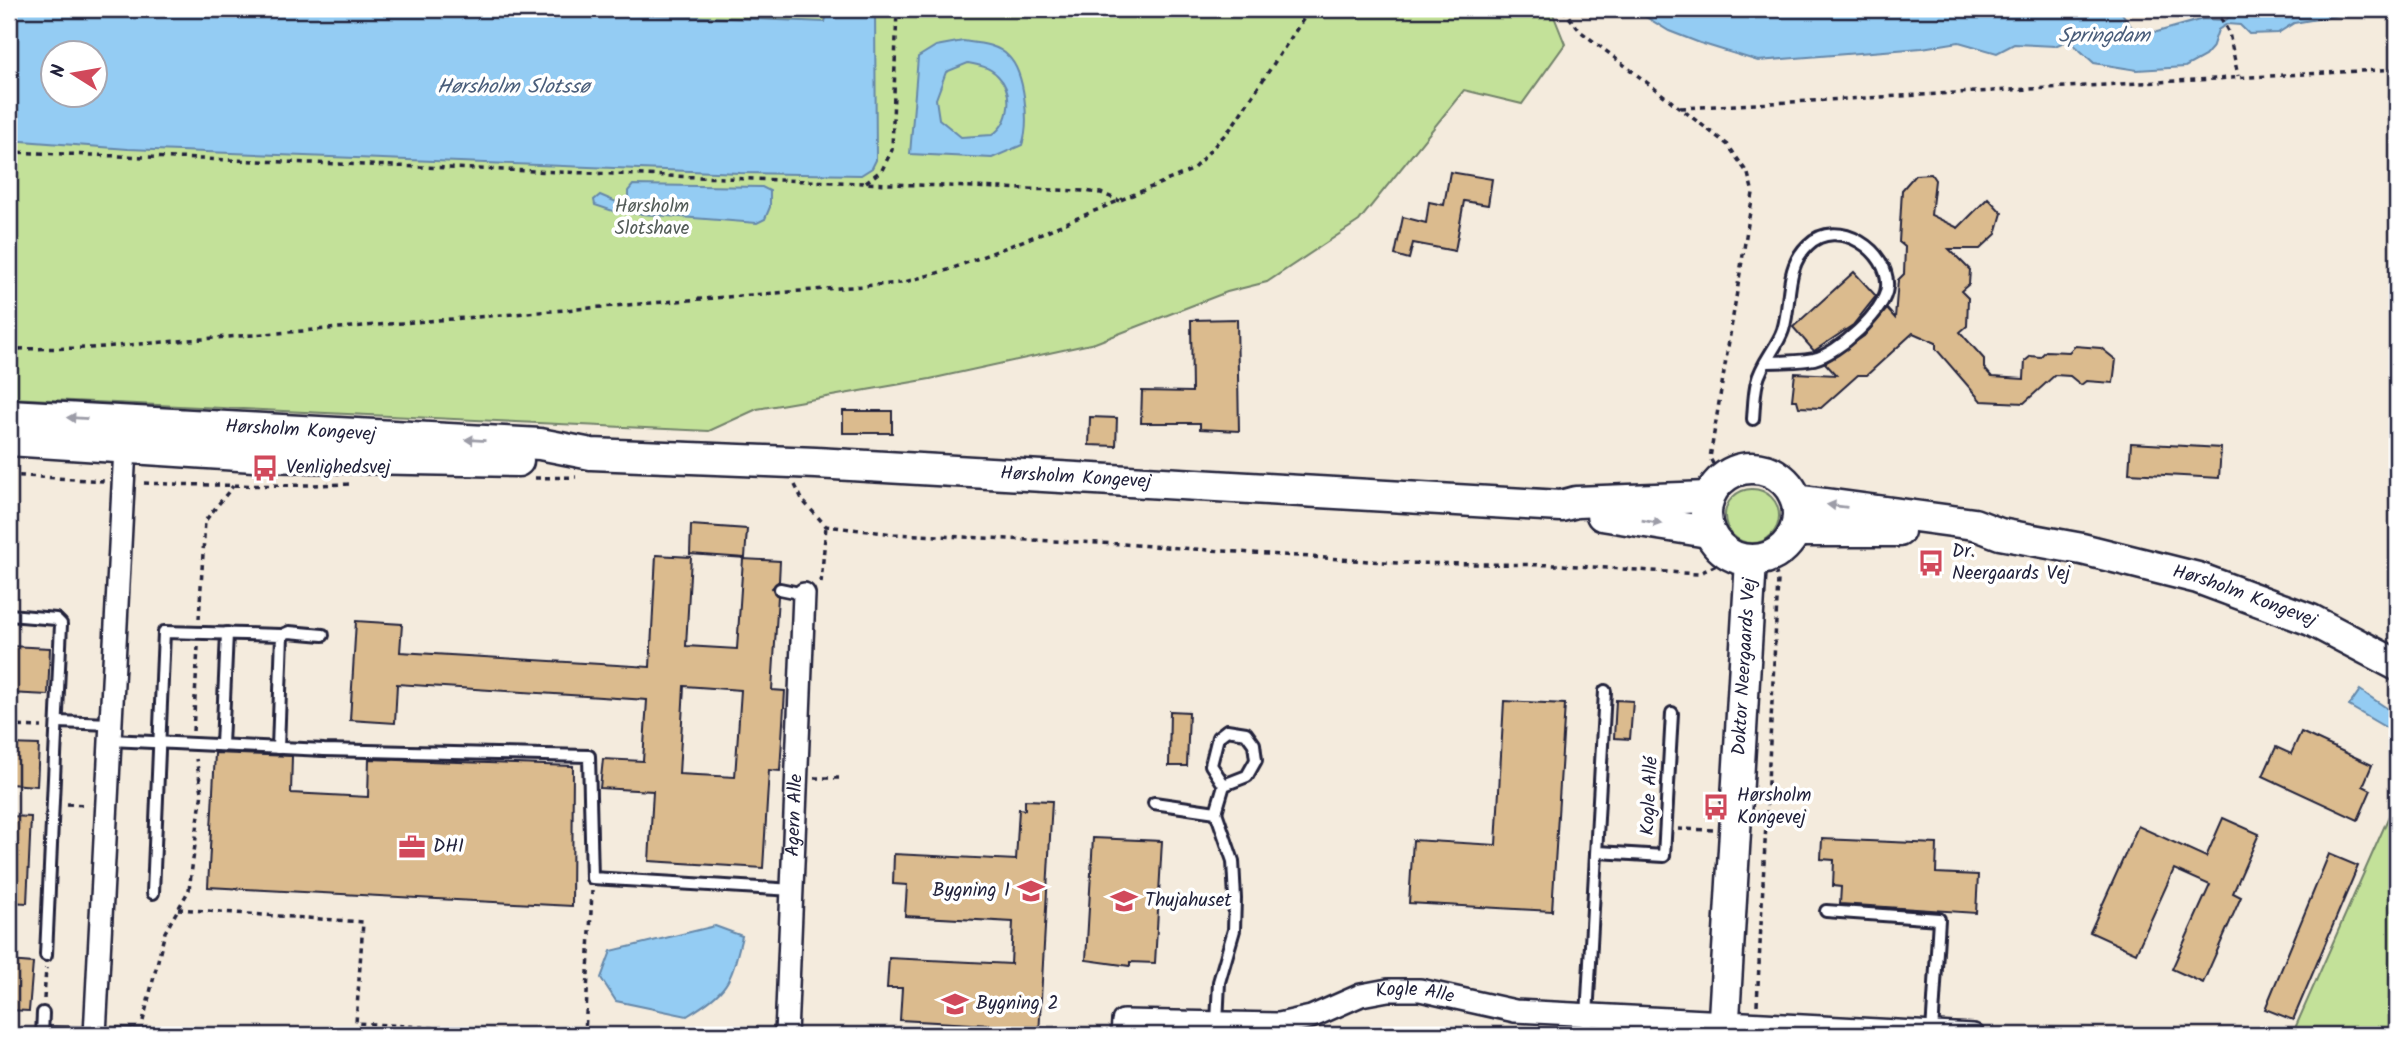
<svg xmlns="http://www.w3.org/2000/svg" width="2406" height="1044" viewBox="0 0 2406 1044" font-family="Kalam,sans-serif">
  <style>
    .green { fill: #c3e199; stroke: #72826a; stroke-width: 2; fill-rule: evenodd }
    .water { fill: #94ccf3; stroke: #6688a9; stroke-width: 2; fill-rule: evenodd }
    .building { fill: #dbbb8e; stroke: #22223b; stroke-width: 2; fill-rule: evenodd }
    .lines { fill: none; stroke-linecap: round; stroke-linejoin: round }
    .lane-casing { stroke: #22223b; stroke-width: 16 }
    .street-casing { stroke: #22223b; stroke-width: 26 }
    .secondary-casing { stroke: #22223b; stroke-width: 35 }
    .path { stroke: #22223b; stroke-width: 3.5; stroke-dasharray: 5 5; stroke-linecap: butt }
    .lane { stroke: #fff; stroke-width: 10 }
    .street { stroke: #fff; stroke-width: 21 }
    .secondary { stroke: #fff; stroke-width: 30 }
    .oneway { fill: #9c9ca7 }
    .labels { text-anchor: middle; dominant-baseline: central; stroke-width: 7; stroke-linejoin: round; paint-order: stroke }
    .park-label { font-size: 19px; fill: #525b57; stroke: #fff }
    .street-label { font-size: 19px; fill: #22223b; stroke: #fff }
    .poi-label { font-size: 19px; fill: #22223b; stroke: #fff; text-anchor: start }
    .water-label { font-size: 21px; font-style: italic; fill: #4a5e7b; stroke: #fff }
  </style>
  <rect width="100%" height="100%" fill="#f4ebdd"/>
  <filter id="ink" filterUnits="userSpaceOnUse"><feTurbulence type="fractalNoise" baseFrequency=".0143" numOctaves="2"/><feDisplacementMap in="SourceGraphic" scale="14" xChannelSelector="R" yChannelSelector="G"/><feConvolveMatrix kernelMatrix="1 2 1 2 8 2 1 2 1" color-interpolation-filters="sRGB"/></filter>
  <g filter="url(#ink)">
    <g class="green">
      <path d="M9 9H1551L1565 44 1522 104 1464 90 1359 221 1267 282 1227 292 1095 343 930 379 757 409 709 431 9 398ZM52 52H94V94H52Z"/>
      <circle cx="1752" cy="516" r="27"/>
      <path d="M2397 798V1035H2292Z"/>
    </g>
    <g class="water">
      <path d="M9 9H508L825 22 828 9H875L876 160 872 168 861 175 740 173 128 149 9 140ZM94 52V94H52V52Z"/>
      <path d="M1633 9H2119L2133 29 2157 32 2203 19 2226 20 2237 9 2397 10 2358 12 2294 23 2278 33 2249 34 2240 25 2227 24 2218 30 2212 48 2205 56 2185 67 2137 70 2094 63 2073 44 2064 42 2055 46 2014 44 1997 53 1959 42 1922 48 1758 61 1700 43 1669 31Z"/>
      <path d="M963 41C978 43 997 44 1008 56 1025 72 1030 124 1022 145L992 158 910 154 918 57 936 46ZM968 63C979 65 990 67 998 76 1014 92 1011 122 992 135L961 137 939 119 936 99 946 72Z"/>
      <path d="M633 185 762 187 770 191V207L765 219 757 223 616 212 595 205 594 200 600 195 621 204 628 202V191Z"/>
      <path d="M2360 690 2397 715V734L2349 706Z"/>
      <path d="M715 926 742 936C730 984 730 989 687 1016L616 1001 601 978 611 951Z"/>
    </g>
    <g class="building">
      <path d="M1450 172 1492 179 1488 205 1464 201 1455 251 1413 243 1409 259 1395 255 1403 217 1426 223 1429 202 1444 205Z"/>
      <path d="M1931 174 1935 180 1931 215 1958 228 1988 198 2002 213 1996 234 1980 249H1949L1970 270 1969 284 1961 291 1968 298 1967 326 1960 332 1984 359V368L1992 377 2024 379 2025 361 2031 356 2040 357 2046 351 2069 352 2075 346 2101 348 2116 360 2113 383 2086 381 2081 385 2070 376 2055 375 2024 403 1981 401 1936 349V343L1913 333 1867 375H1858L1821 408 1799 407 1797 400H1792L1795 373 1836 375 1825 363 1864 336 1887 309 1895 318 1898 280 1904 274 1905 247 1899 242 1902 190 1915 175Z"/>
      <path d="M1854 272 1876 296 1853 325 1814 351 1793 327Z"/>
      <path d="M1237 319 1239 431 1200 429V423H1141L1142 391 1192 392 1191 320Z"/>
      <rect x="843" y="411" width="49" height="22"/>
      <path d="M1090 417 1117 418 1116 446 1089 445Z"/>
      <path d="M2131 443 2221 448 2219 478 2129 473Z"/>
      <path d="M691 525 747 529 745 558 690 554Z"/>
      <path d="M656 555 691 557 686 646 737 649 743 559 780 561 779 581 772 588 778 596 772 690 785 691 780 771 769 770 763 868 649 861 653 791 600 788 603 759 643 761 647 700 397 684 395 723 350 720 356 621 402 624 400 652 650 667ZM684 686 741 690 735 777 679 774Z"/>
      <path d="M9 646 50 648 48 695 9 693Z"/>
      <path d="M1616 700 1633 701 1630 739 1614 738Z"/>
      <path d="M1504 701 1565 704 1552 911 1409 903 1413 840 1496 845Z"/>
      <path d="M1170 711 1189 712 1187 766H1169Z"/>
      <path d="M2301 732 2372 765 2363 786 2371 790 2358 820 2263 776 2276 747 2291 754Z"/>
      <path d="M9 744 39 745 37 786 9 784Z"/>
      <path d="M215 753 292 756 291 793 368 797 369 759 573 766 572 906 208 887Z"/>
      <path d="M1025 800 1052 801 1039 1035H1007V1026L900 1020 902 988H887L889 958 1011 964 1013 922 905 916 907 885 893 884 894 854 1016 860 1019 809 1025 810Z"/>
      <path d="M9 816 31 817 27 903 9 902Z"/>
      <path d="M2223 818 2259 834 2233 893 2241 897 2203 983 2172 969 2210 885 2174 869 2136 953 2090 932 2138 826 2206 857Z"/>
      <path d="M1093 838 1162 841 1155 963 1130 962V966L1086 960Z"/>
      <path d="M1822 839 1937 844 1936 873 1978 875 1976 913 1840 904 1841 887 1833 886 1834 860 1821 859Z"/>
      <path d="M2329 854 2358 866 2293 1020 2265 1009Z"/>
      <path d="M9 961 33 963 29 1011 9 1010Z"/>
    </g>
    <g class="lines">
      <g class="lane-casing">
        <g id="lane">
          <path d="M1753 419C1754 407 1754 394 1757 382 1761 363 1777 348 1783 330 1792 301 1784 268 1808 245 1837 216 1890 251 1887 287 1885 312 1837 354 1814 359 1798 362 1782 362 1766 362"/>
          <path d="M780 589 804 594"/>
          <path d="M9 615 56 619 61 624 46 955"/>
          <path d="M282 635 289 632 323 635"/>
          <path d="M58 722 111 724"/>
          <path d="M110 740 324 750 589 756 592 878 794 890"/>
          <path d="M222 745 227 633"/>
          <path d="M1154 803 1216 812 1233 861 1235 899 1234 930 1219 982 1217 1023"/>
          <path d="M1216 812 1224 785 1247 776 1256 760 1254 744 1246 733 1227 730 1218 737 1211 765 1224 785"/>
          <path d="M1598 852 1664 856 1672 713"/>
          <path d="M153 893 164 632 282 635 278 748"/>
          <path d="M1826 911 1939 919 1932 1033"/>
          <path d="M1397 1032 1435 1035"/>
          <path d="M43 1033 147 1035"/>
          <path d="M42 1035 43 1013"/>
          <path d="M1586 1035 1605 691"/>
        </g>
      </g>
      <g class="street-casing">
        <g id="street">
          <path d="M95 1035 125 448 120 437"/>
          <path id="s1" d="M786 1035 804 594"/>
          <path id="s2" d="M1122 1035 1123 1021 1279 1024 1311 1017 1361 995 1388 990H1420L1515 1011 1973 1035"/>
        </g>
      </g>
      <g class="secondary-casing">
        <g id="secondary">
          <path id="s3" d="M9 415 540 444 591 454 816 463 1561 506 1576 502 1708 497"/>
          <path d="M9 440 254 456 518 461"/>
          <circle cx="1752" cy="514" r="46"/>
          <path id="s4" d="M1796 500 1974 524 2000 534 2082 549 2198 578 2311 620 2397 665"/>
          <path d="M1602 515 1708 532"/>
          <path d="M1795 531H1899"/>
          <path id="s5" d="M1723 1035 1751 561"/>
        </g>
      </g>
      <g class="path">
        <path d="M1563 9 1580 31 1728 145 1748 174 1753 193 1710 458 1720 477"/>
        <path d="M2216 9 2229 33 2238 76"/>
        <path d="M1681 108 2397 69"/>
        <path d="M9 152 1083 191 1101 193 1120 201"/>
        <path d="M866 182 882 170 892 150 897 9"/>
        <path d="M9 349 90 348 901 283 948 270 1030 238 1192 170 1231 128 1310 9"/>
        <path d="M9 475 104 481"/>
        <path d="M535 478 576 477"/>
        <path d="M144 483C214 486 283 486 352 484"/>
        <path d="M795 485 803 501 826 526 894 534 1122 544 1398 563 1562 565 1698 574 1727 560"/>
        <path d="M821 583 826 526"/>
        <path d="M199 619 205 521 233 486"/>
        <path d="M9 726 42 727"/>
        <path d="M193 731 198 647"/>
        <path d="M814 778H842"/>
        <path d="M67 804 87 805"/>
        <path d="M1678 829 1713 830"/>
        <path d="M178 909 363 922 356 1023 555 1035"/>
        <path d="M44 999 46 968"/>
        <path d="M1757 1005 1778 580 1776 573"/>
        <path d="M143 1021 165 932 189 890 202 792 196 759"/>
        <path d="M585 1035 592 891"/>
      </g>
      <use href="#lane" class="lane"/>
      <use href="#street" class="street"/>
      <use href="#secondary" class="secondary"/>
    </g>
    <defs><path id="oneway-solid" d="M-6-.8H1V-3.2L6.5 0L1 3.2V.8H-6Z" transform="scale(1.75)"/></defs>
    <g class="oneway">
      <use href="#oneway-solid" transform="translate(77 418) rotate(-177)"/>
      <use href="#oneway-solid" transform="translate(475 440) rotate(-177)"/>
      <use href="#oneway-solid" transform="translate(1837 506) rotate(-173)"/>
      <use href="#oneway-solid" transform="translate(1652 522) rotate(10)"/>
    </g>
  </g>
  <defs>
    <g id="bus-bare" transform="scale(2.1)"><path d="M-5-6H5V4H4V6H2V4H-2V6H-4V4H-5ZM-3.5-4V0h7V-4ZM-3.5 1.2v1.5H-2V1.2ZM2 1.2v1.5H3.5V1.2Z" fill="#d1495b" stroke="#fff" stroke-width="2.5" paint-order="stroke"/></g>
    <g id="office-bare" transform="scale(2.1)"><path d="M-6-3h4V-5.5h4V-3h4V5H-6ZM-1-4.5V-3h2v-1.5ZM-6 0V1H6V0Z" fill="#d1495b" stroke="#fff" stroke-width="2.5" paint-order="stroke"/></g>
    <g id="university-bare" transform="scale(2.1)"><path d="M0-5L7-2L0 1L-7-2ZM-4 1L0 2.5L4 1V4Q0 6-4 4Z" fill="#d1495b" stroke="#fff" stroke-width="2.5" paint-order="stroke"/></g>
  </defs>
  <g fill-rule="evenodd">
    <use href="#bus-bare" x="265" y="468"/>
    <use href="#bus-bare" x="1931" y="563"/>
    <use href="#bus-bare" x="1716" y="807"/>
    <use href="#office-bare" x="412" y="847"/>
    <use href="#university-bare" x="1031" y="891"/>
    <use href="#university-bare" x="1124" y="901"/>
    <use href="#university-bare" x="955" y="1004"/>
  </g>
  <g class="labels">
    <g class="park-label">
      <text x="652" y="207">Hørsholm<tspan x="652" dy="22">Slotshave</tspan></text>
    </g>
    <g class="street-label">
      <text stroke="none"><textPath href="#s3" startOffset="292">Hørsholm Kongevej</textPath></text>
      <text stroke="none"><textPath href="#s3" startOffset="1069">Hørsholm Kongevej</textPath></text>
      <text stroke="none"><textPath href="#s4" startOffset="460">Hørsholm Kongevej</textPath></text>
      <text stroke="none"><textPath href="#s5" startOffset="369">Doktor Neergaards Vej</textPath></text>
      <text transform="translate(1650 796) rotate(-87)">Kogle Allé</text>
      <text stroke="none"><textPath href="#s1" startOffset="220">Agern Alle</textPath></text>
      <text stroke="none"><textPath href="#s2" startOffset="312">Kogle Alle</textPath></text>
    </g>
    <g class="poi-label">
      <text x="286" y="468">Venlighedsvej</text>
      <text x="1952" y="552">Dr.<tspan x="1952" dy="22">Neergaards Vej</tspan></text>
      <text x="1737" y="796">Hørsholm<tspan x="1737" dy="22">Kongevej</tspan></text>
      <text x="433" y="847">DHI</text>
      <text x="1010" y="891" text-anchor="end">Bygning 1</text>
      <text x="1145" y="901">Thujahuset</text>
      <text x="976" y="1004">Bygning 2</text>
    </g>
    <g class="water-label">
      <text x="2104" y="36">Springdam</text>
      <text x="513" y="87">Hørsholm Slotssø</text>
    </g>
  </g>
  <rect width="2406" height="1044" fill="none" stroke="#fff" stroke-width="35"/>
  <rect x="18" y="18" width="2371" height="1009" fill="none" stroke="#22223b" stroke-width="2.5" filter="url(#ink)"/>
  <g transform="translate(74 74) rotate(281)"><circle r="33" fill="#ffffff" stroke="#a7a7b1" stroke-width="2"/>
  <path d="M0-5L12 26L0 18L-12 26Z" fill="#d1495b"/>
  <text y="-10" font-size="19" font-weight="bold" text-anchor="middle" fill="#22223b">N</text>
  </g>
</svg>
